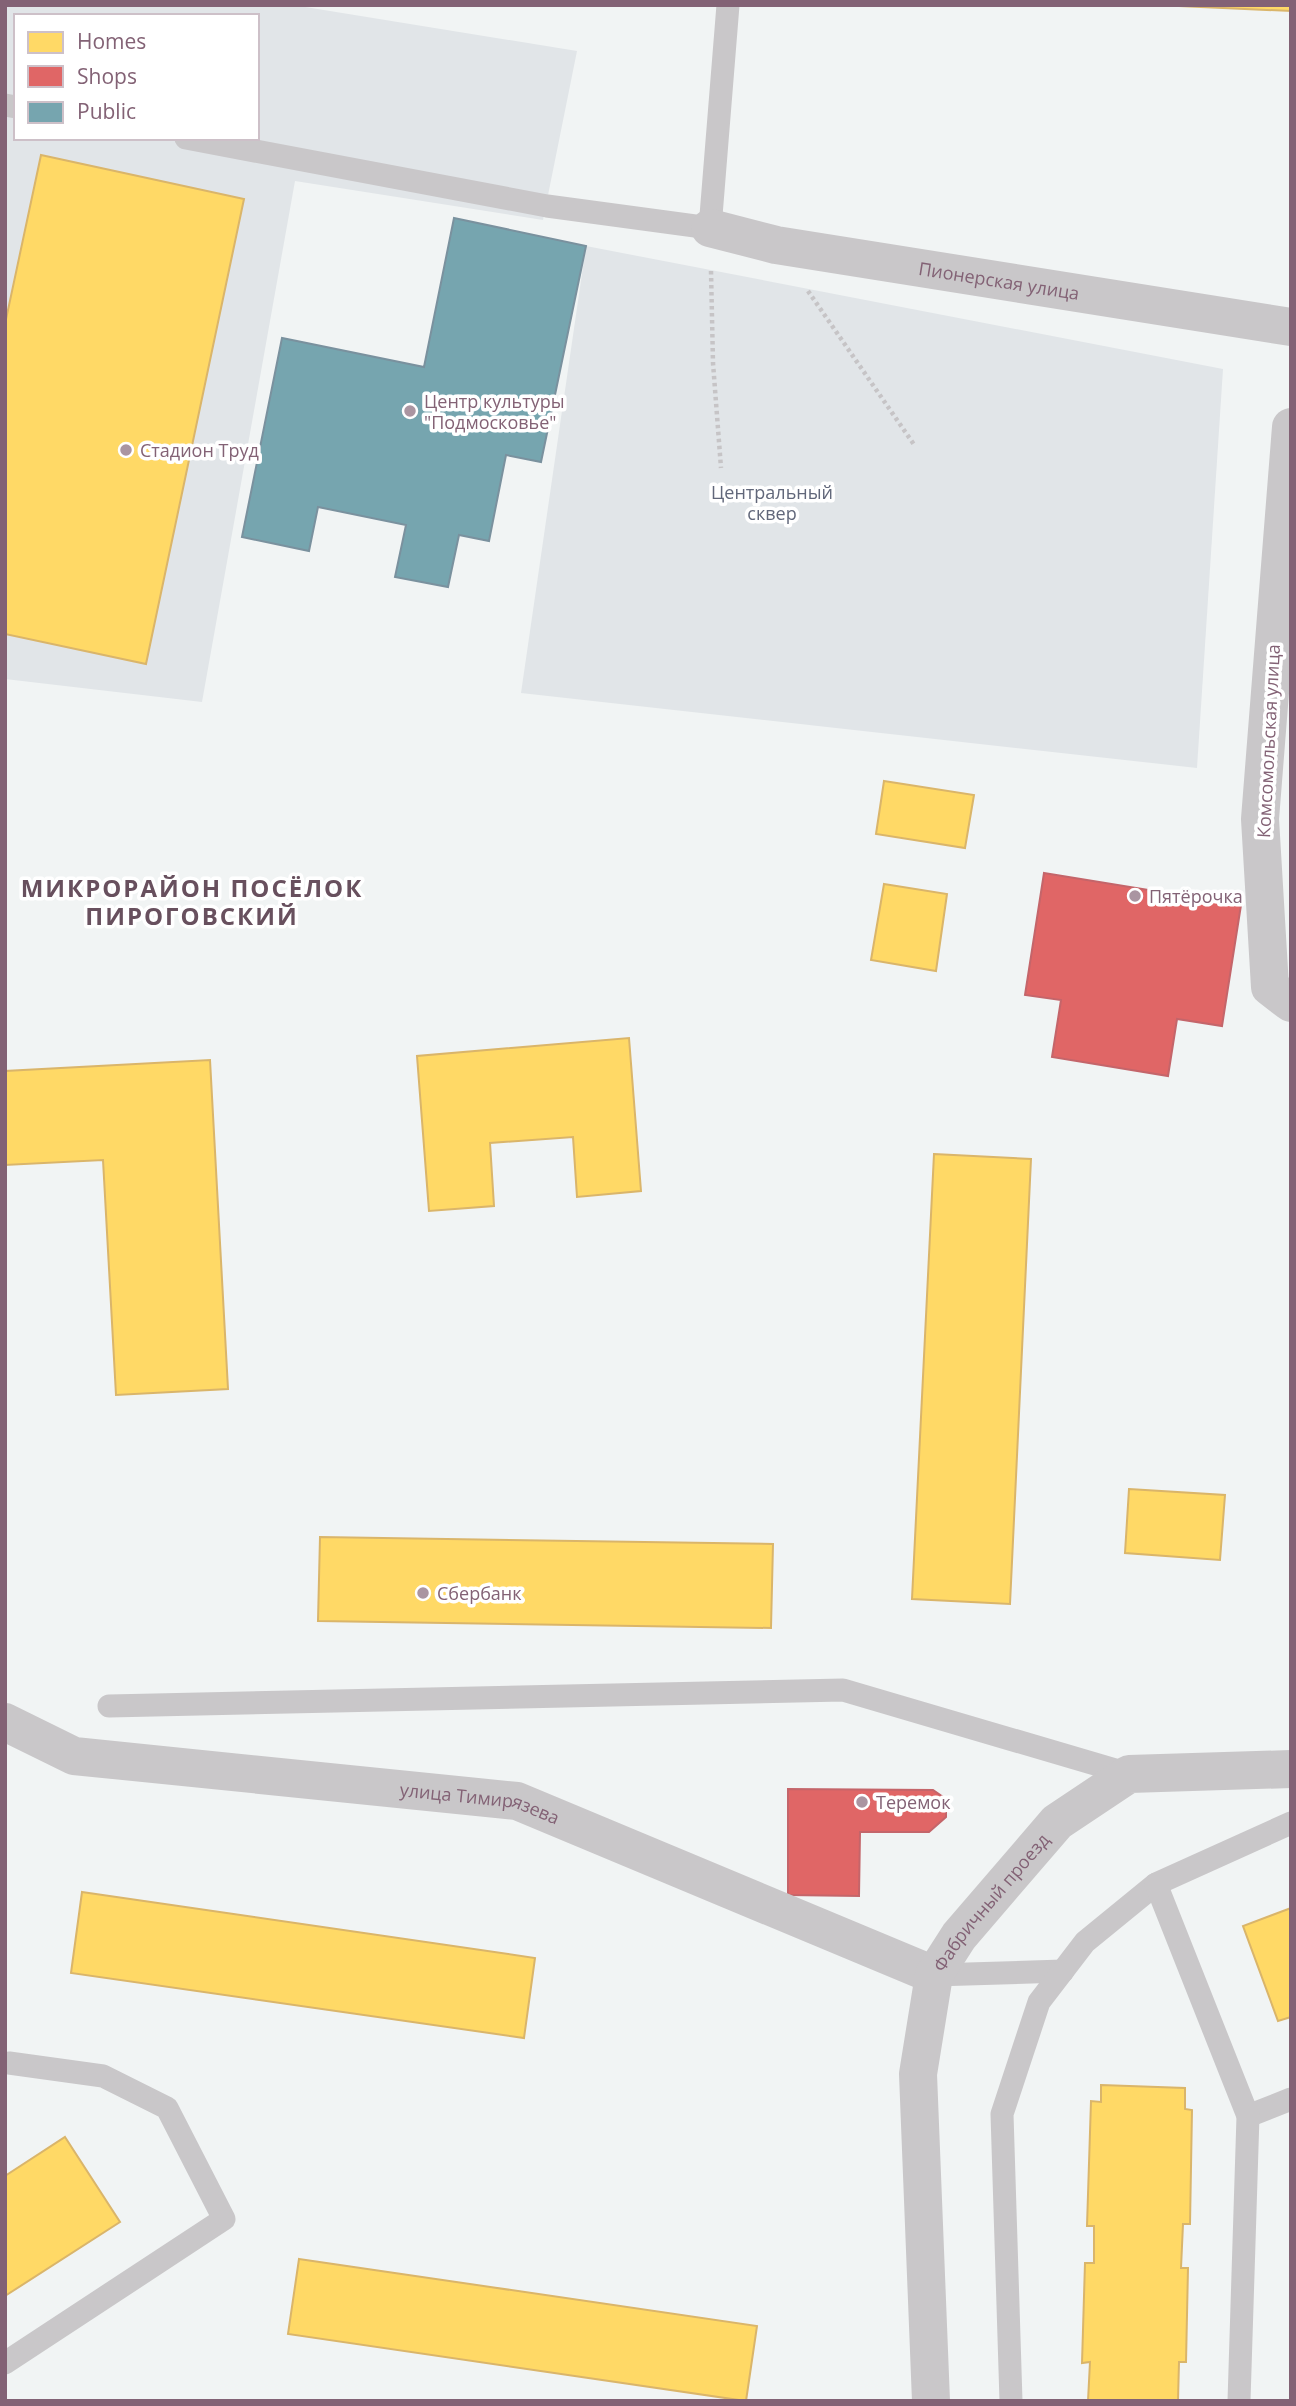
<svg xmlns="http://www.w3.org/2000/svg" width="1296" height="2406" viewBox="0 0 1296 2406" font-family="'Open Sans',sans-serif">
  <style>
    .green { fill: #e1e5e8; fill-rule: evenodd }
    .homes { fill: #ffd966; stroke: #dab56a; stroke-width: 2 }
    .shops { fill: #e06666; stroke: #c4656a; stroke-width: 2 }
    .public { fill: #76a5af; stroke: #7a919e; stroke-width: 2 }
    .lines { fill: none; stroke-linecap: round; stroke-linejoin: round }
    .path { stroke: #c6c4c6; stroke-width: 4.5; stroke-dasharray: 3.5 3.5; stroke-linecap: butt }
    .service { stroke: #c9c7c9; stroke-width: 23 }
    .minor { stroke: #c9c7c9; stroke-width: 38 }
    .tertiary { stroke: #c9c7c9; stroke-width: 38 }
    .poi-dot { fill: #aa95a1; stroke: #fff; stroke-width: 2.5 }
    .labels { text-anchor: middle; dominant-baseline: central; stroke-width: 7; stroke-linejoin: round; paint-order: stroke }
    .street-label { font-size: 18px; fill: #836275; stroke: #fff }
    .poi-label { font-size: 18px; fill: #836275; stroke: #fff; text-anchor: start }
    .park-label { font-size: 18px; fill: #61677a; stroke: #fff }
    .district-label { font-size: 24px; font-weight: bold; letter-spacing: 2px; fill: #68505e; stroke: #fff }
  </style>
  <rect width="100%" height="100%" fill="#f1f4f4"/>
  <g class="green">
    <path d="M5 5H293L577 51 543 220 295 181 202 702 5 679ZM16 16H257V138H16Z"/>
    <path d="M586 246 1223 369 1197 768 521 693Z"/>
  </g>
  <g class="homes">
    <path d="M1157 5H1291V11Z"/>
    <path d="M41 155 244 199 146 664 5 634V324Z"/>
    <path d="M884 781 974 795 965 848 876 834Z"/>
    <path d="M884 884 947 894 936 971 871 960Z"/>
    <path d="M629 1038 641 1191 577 1197 573 1137 490 1143 494 1206 429 1211 417 1056Z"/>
    <path d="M210 1060 228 1389 116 1395 103 1160 5 1165V1071Z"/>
    <path d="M934 1154 1031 1159 1010 1604 912 1599Z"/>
    <path d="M1129 1489 1225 1495 1220 1560 1125 1553Z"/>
    <path d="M320 1537 773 1544 771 1628 318 1621Z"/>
    <path d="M82 1892 535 1958 524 2038 71 1973Z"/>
    <path d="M1291 1908V2017L1278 2021 1243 1926Z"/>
    <path d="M1101 2085 1185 2088V2109L1192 2110 1190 2224H1183L1181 2268H1188L1186 2362H1179L1178 2401H1088L1090 2362 1082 2363 1085 2263H1094V2226H1087L1091 2101 1101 2102Z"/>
    <path d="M65 2137 120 2222 5 2296V2176Z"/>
    <path d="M299 2259 757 2326 746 2401 288 2334Z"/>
  </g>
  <g class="shops">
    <path d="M1044 873 1241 905 1222 1026 1177 1019 1168 1076 1052 1057 1061 1000 1025 995Z"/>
    <path d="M788 1789 933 1790 946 1799V1817L929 1832H860L859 1896 788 1895Z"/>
  </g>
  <path class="public" d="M454 218 586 246 541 462 506 455 489 541 459 535 448 587 395 577 406 525 318 507 309 551 242 537 282 338 424 367Z"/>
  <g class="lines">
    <g class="path">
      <path d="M711 271 713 363 721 468"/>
      <path d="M808 291 915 446"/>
    </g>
    <g class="service">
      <path d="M5 105 16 107"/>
      <path d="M186 138 547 206 710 228 728 5"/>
      <path d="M109 1706 843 1690 1129 1774"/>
      <path d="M934 1975 1063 1971"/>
      <path d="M1248 2116 1291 2099"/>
      <path d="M5 2363 224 2219 167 2108 103 2076 9 2063"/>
      <path d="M1011 2401 1002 2114 1039 2002 1085 1942 1156 1884"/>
      <path d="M1239 2401 1248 2116 1156 1884 1291 1823"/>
    </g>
    <g class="minor">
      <path id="s1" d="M710 228 776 245 1291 327"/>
      <path d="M1291 427 1260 819 1270 987 1291 1003"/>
      <path id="s2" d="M5 1722 74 1756 517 1801 934 1975"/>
    </g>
    <path class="tertiary" id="s3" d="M931 2401 918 2074 934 1975 959 1936 1057 1822 1129 1774 1291 1769"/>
  </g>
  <g class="poi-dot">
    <circle cx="410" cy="411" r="7"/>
    <circle cx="126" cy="450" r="7"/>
    <circle cx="1135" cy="896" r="7"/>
    <circle cx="423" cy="1593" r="7"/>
    <circle cx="862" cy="1802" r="7"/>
  </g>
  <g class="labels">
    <g class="street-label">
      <text stroke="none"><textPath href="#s1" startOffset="294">Пионерская улица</textPath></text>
      <text transform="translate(1268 741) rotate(-87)">Комсомольская улица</text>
      <text stroke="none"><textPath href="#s2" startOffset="486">улица Тимирязева</textPath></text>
      <text stroke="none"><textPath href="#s3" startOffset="520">Фабричный проезд</textPath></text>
    </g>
    <g class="poi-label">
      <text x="424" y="401">Центр культуры<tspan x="424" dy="21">"Подмосковье"</tspan></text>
      <text x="140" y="450">Стадион Труд</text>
      <text x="1149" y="896">Пятёрочка</text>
      <text x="437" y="1593">Сбербанк</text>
      <text x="876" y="1802">Теремок</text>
    </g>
    <g class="park-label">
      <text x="772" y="492">Центральный<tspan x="772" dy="21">сквер</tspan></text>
    </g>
    <g class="district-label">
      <text x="192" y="887">МИКРОРАЙОН ПОСЁЛОК<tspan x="192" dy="28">ПИРОГОВСКИЙ</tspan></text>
    </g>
  </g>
  <rect width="1296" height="2406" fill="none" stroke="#836275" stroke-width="14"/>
  <rect x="14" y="14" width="245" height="126" fill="#ffffff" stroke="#cdc0c8" stroke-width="2"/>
  <rect x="28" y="32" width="35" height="21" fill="#ffd966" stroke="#cdc0c8" stroke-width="2"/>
  <text x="77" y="49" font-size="21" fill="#836275">Homes</text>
  <rect x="28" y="66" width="35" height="21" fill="#e06666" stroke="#cdc0c8" stroke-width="2"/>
  <text x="77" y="84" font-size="21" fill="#836275">Shops</text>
  <rect x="28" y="102" width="35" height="21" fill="#76a5af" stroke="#cdc0c8" stroke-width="2"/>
  <text x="77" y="119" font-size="21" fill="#836275">Public</text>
</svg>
